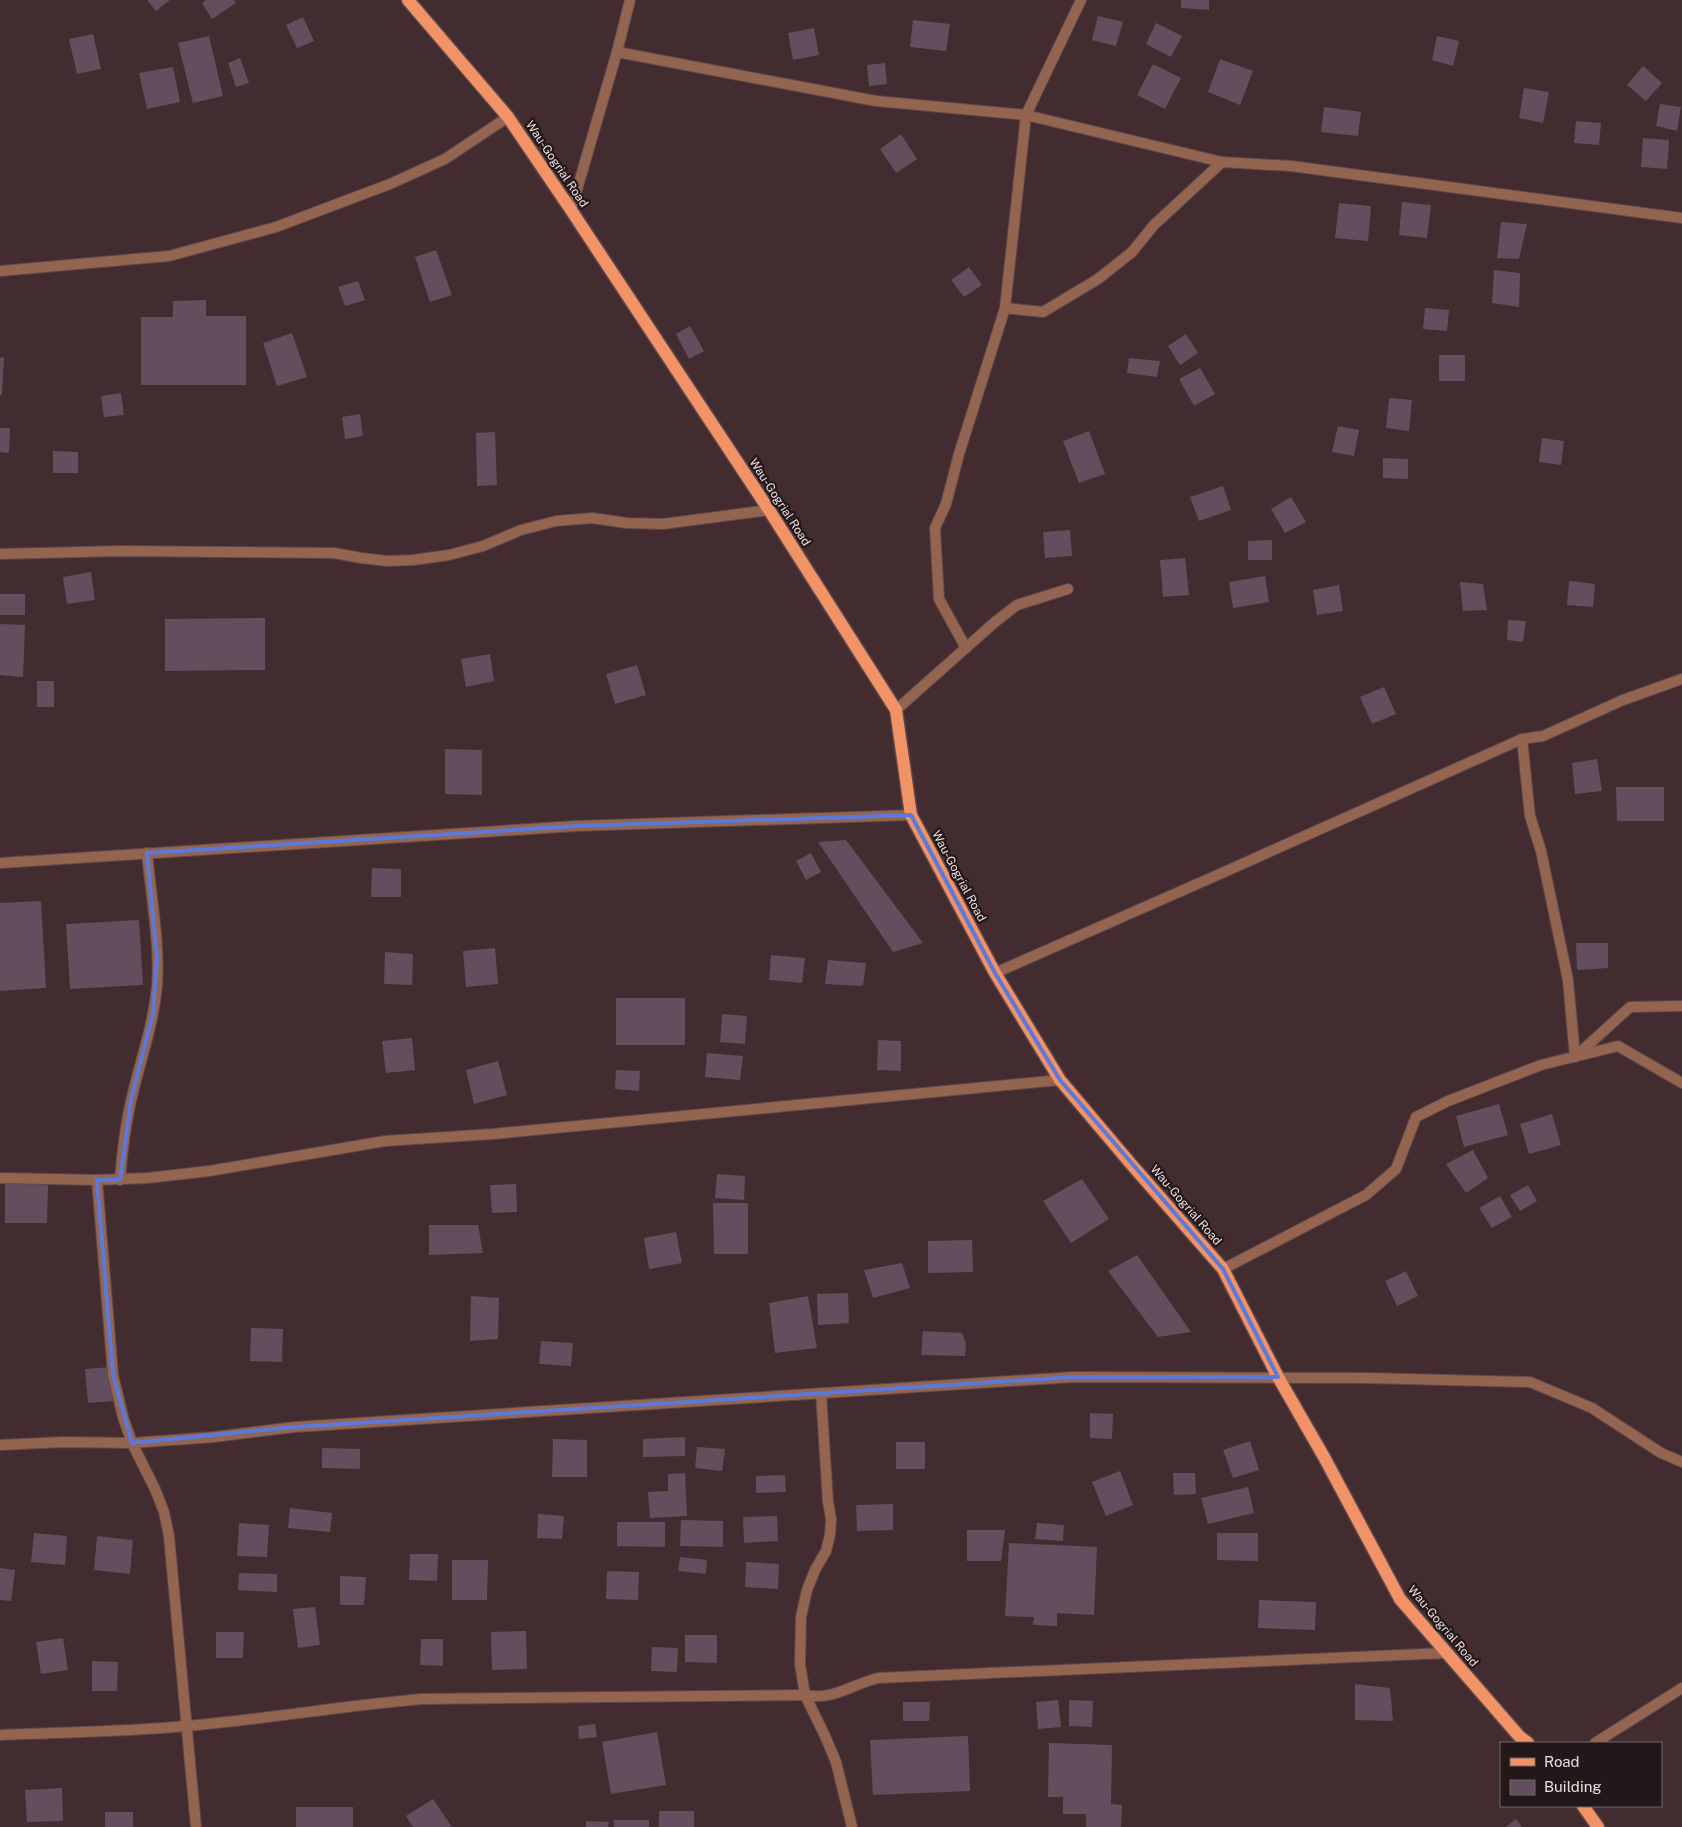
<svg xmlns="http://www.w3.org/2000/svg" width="1682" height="1827" viewBox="0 0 1682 1827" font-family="'Public Sans',sans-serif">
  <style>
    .building { fill: #624e5d }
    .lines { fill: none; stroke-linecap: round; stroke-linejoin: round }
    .minor-casing { stroke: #5e484b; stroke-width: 12 }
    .primary-casing { stroke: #5e484b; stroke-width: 15 }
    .minor { stroke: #936450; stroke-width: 10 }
    .primary { stroke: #f19267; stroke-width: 12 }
    .marked { fill: none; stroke: #5c79da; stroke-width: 4; stroke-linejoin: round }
    .labels { text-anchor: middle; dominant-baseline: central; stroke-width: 4.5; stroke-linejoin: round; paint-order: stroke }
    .street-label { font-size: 12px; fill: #eededf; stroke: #221719 }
  </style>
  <rect width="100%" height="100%" fill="#432c2f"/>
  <g class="building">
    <path d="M147 0H170L156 11Z"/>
    <path d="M206 0H234L236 3 212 19 202 3Z"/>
    <path d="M1181 0H1209V10L1181 8Z"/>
    <path d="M1098 16 1123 22 1116 46 1092 40Z"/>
    <path d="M303 17 314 41 297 48 286 25Z"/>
    <path d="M913 20 950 24 946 51 910 47Z"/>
    <path d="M1156 23 1182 36 1171 57 1146 44Z"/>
    <path d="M814 28 819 55 793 60 788 33Z"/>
    <path d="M93 34 101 69 77 74 69 39Z"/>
    <path d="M209 36 223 96 193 103 178 43Z"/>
    <path d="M1437 36 1459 41 1453 66 1432 60Z"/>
    <path d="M240 58 249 83 236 87 228 63Z"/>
    <path d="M1220 59 1253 71 1240 105 1208 92Z"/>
    <path d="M885 63 887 84 869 86 867 65Z"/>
    <path d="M1153 64 1181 78 1165 109 1137 95Z"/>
    <path d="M1643 66 1662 83 1646 101 1627 85Z"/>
    <path d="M173 67 180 102 147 109 139 73Z"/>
    <path d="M1524 88 1549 92 1543 123 1519 118Z"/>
    <path d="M1660 104 1681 107 1677 131 1656 126Z"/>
    <path d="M1324 107 1361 112 1358 136 1321 132Z"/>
    <path d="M1576 121 1601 123 1599 145 1574 143Z"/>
    <path d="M901 134 917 159 896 173 880 149Z"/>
    <path d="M1643 138 1669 140 1667 169 1641 167Z"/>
    <path d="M1402 202 1431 205 1427 238 1399 235Z"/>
    <path d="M1339 203 1371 206 1368 241 1335 238Z"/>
    <path d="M1501 222 1527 224 1519 259 1497 258Z"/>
    <path d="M436 250 452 295 430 302 415 257Z"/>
    <path d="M969 267 982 285 964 297 951 280Z"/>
    <path d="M1494 270 1520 273 1519 307 1492 303Z"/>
    <path d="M358 281 365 300 345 306 338 287Z"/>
    <path d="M206 300V316H246V385H141V317H173V301Z"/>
    <path d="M1425 308 1449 310 1447 331 1423 329Z"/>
    <path d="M690 326 704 351 689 359 676 334Z"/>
    <path d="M292 333 307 377 277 386 263 343Z"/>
    <path d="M1186 334 1198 353 1180 365 1168 346Z"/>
    <rect x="1439" y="355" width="26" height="26"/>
    <path d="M4 357 2 395H0V358Z"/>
    <path d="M1129 358 1160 361 1157 377 1127 373Z"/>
    <path d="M1200 368 1215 394 1194 406 1179 379Z"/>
    <path d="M121 393 124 415 104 417 101 396Z"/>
    <path d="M1389 398 1412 400 1409 431 1386 428Z"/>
    <path d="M360 414 363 436 345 439 342 417Z"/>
    <path d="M1338 426 1359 430 1354 456 1332 452Z"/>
    <path d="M0 428H10L9 453 0 452Z"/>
    <path d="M1089 431 1105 474 1079 483 1063 441Z"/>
    <path d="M495 432 497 485 477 486 476 433Z"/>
    <path d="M1542 438 1564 441 1561 465 1539 462Z"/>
    <path d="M53 451 78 452V473H53Z"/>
    <path d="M1383 458 1408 459V479L1383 478Z"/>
    <path d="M1223 486 1231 510 1199 521 1190 497Z"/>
    <path d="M1291 497 1306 522 1285 533 1271 509Z"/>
    <path d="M1070 530 1072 556 1045 558 1043 532Z"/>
    <path d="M1272 540V560H1248V541Z"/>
    <path d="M1185 558 1189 595 1163 597 1160 560Z"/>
    <path d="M91 572 95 600 67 604 63 577Z"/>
    <path d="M1265 576 1269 602 1233 608 1229 582Z"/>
    <path d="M1569 581 1595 584 1593 607 1567 605Z"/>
    <path d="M1460 582 1483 584 1487 610 1463 611Z"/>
    <path d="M1339 585 1343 611 1317 615 1313 590Z"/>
    <rect x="0" y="594" width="25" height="21"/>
    <path d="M265 618V670L165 671V619Z"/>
    <path d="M1508 620 1526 621 1523 642 1507 640Z"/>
    <path d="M0 624 25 625 23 677 0 675Z"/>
    <path d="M490 654 494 681 466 687 461 659Z"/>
    <path d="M637 665 646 695 615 704 606 674Z"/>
    <rect x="37" y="681" width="17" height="26"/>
    <path d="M1384 687 1396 714 1372 724 1360 697Z"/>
    <path d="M445 749 482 750V795L445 794Z"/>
    <path d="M1597 759 1602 791 1575 794 1572 763Z"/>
    <path d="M1616 787H1664V821H1617Z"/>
    <path d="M846 840 923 943 893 952 818 842Z"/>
    <path d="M811 853 821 872 806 880 796 861Z"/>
    <path d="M372 868 401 869V897H371Z"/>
    <path d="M41 901 46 988 0 991V903Z"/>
    <path d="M139 920 143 985 70 989 66 924Z"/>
    <path d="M1576 943H1608V968L1577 970Z"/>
    <path d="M495 948 498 984 466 987 463 951Z"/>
    <path d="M385 952 413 954 412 985 384 984Z"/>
    <path d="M771 955 805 958 802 983 769 980Z"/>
    <path d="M828 960 866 963 863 986 825 984Z"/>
    <rect x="616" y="998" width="69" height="47"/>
    <path d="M722 1014 747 1016 745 1044 720 1042Z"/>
    <path d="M412 1038 415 1070 386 1073 382 1041Z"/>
    <path d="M878 1040 901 1041V1071L877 1070Z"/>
    <path d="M707 1053 743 1056 740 1080 705 1077Z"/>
    <path d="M498 1061 507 1095 474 1104 466 1070Z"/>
    <path d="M616 1070 640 1071 639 1091 615 1089Z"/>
    <path d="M1499 1104 1508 1135 1464 1147 1456 1116Z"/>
    <path d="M1552 1114 1561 1145 1529 1154 1520 1124Z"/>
    <path d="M1473 1150 1488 1178 1466 1193 1446 1164Z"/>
    <path d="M717 1174 745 1176 744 1200 715 1198Z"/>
    <path d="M1082 1179 1109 1219 1071 1243 1043 1201Z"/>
    <path d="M5 1184H48L47 1223H5Z"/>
    <path d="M516 1184 517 1212 492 1213 490 1185Z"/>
    <path d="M1528 1185 1537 1201 1520 1211 1510 1195Z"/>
    <path d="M1500 1196 1512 1217 1492 1228 1479 1208Z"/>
    <path d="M713 1203H748V1254H714Z"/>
    <path d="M429 1225H478L483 1253 429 1255Z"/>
    <path d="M676 1232 682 1263 649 1269 644 1238Z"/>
    <path d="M972 1240 973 1272 928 1273V1241Z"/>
    <path d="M1137 1255 1191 1332 1158 1337 1108 1271Z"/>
    <path d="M902 1263 910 1288 873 1298 864 1270Z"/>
    <path d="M1406 1271 1418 1296 1397 1306 1385 1281Z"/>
    <path d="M848 1293 849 1323 818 1325 817 1294Z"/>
    <path d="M471 1296 499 1298 498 1339 470 1341Z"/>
    <path d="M808 1296 817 1348 775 1353 769 1303Z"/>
    <path d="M251 1328 283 1329 282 1362 250 1361Z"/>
    <path d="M923 1331 962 1333 966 1344 965 1356 921 1355Z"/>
    <path d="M541 1341 573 1343 571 1366 539 1364Z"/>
    <path d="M111 1367 114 1401 88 1403 85 1369Z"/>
    <path d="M1090 1413 1113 1414 1112 1439 1090 1438Z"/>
    <path d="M685 1437V1456L643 1457V1439Z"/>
    <path d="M553 1439 587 1440V1477H552Z"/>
    <path d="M1250 1441 1259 1470 1233 1478 1223 1450Z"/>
    <rect x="896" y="1442" width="29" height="27"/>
    <path d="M697 1447 725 1449 722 1471 695 1468Z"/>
    <path d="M322 1448 360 1449V1469L322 1468Z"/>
    <path d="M1120 1471 1133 1505 1106 1516 1092 1482Z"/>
    <path d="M685 1473 687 1516 650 1518 648 1492 668 1491V1474Z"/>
    <path d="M1173 1473H1195L1196 1494 1174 1495Z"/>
    <path d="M785 1475 786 1492 756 1493V1476Z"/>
    <path d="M1248 1487 1254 1513 1208 1524 1201 1498Z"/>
    <path d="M893 1504V1530L857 1531 856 1505Z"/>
    <path d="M290 1508 332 1513 330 1532 288 1528Z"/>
    <path d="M538 1514 564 1516 562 1539 537 1538Z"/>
    <path d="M777 1516 778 1541 744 1543 743 1517Z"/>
    <path d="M681 1520 723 1521V1547L680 1546Z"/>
    <path d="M617 1522H665V1547L617 1546Z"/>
    <path d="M239 1523 269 1525 267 1557 237 1556Z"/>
    <path d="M1037 1523 1064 1525 1063 1541 1035 1539Z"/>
    <path d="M967 1530H1005L1001 1561H967Z"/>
    <path d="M34 1533 67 1536 65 1565 31 1562Z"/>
    <path d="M1217 1533H1258V1561L1217 1560Z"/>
    <path d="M97 1536 133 1540 130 1574 94 1570Z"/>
    <path d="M1009 1543 1097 1547 1094 1615 1057 1613V1626L1033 1625 1034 1617 1005 1616Z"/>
    <path d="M410 1554H438L437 1581 409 1580Z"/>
    <path d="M680 1557 707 1560 706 1574 678 1571Z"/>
    <path d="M452 1560H488L487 1600H452Z"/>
    <path d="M746 1562 779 1564 778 1589 745 1587Z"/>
    <path d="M0 1568 15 1570 11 1601 0 1600Z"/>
    <path d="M607 1571 639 1572 638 1600 606 1599Z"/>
    <path d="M239 1573 277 1574V1592L238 1590Z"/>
    <path d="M340 1576 366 1577 364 1605H340Z"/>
    <path d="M1259 1600 1316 1602 1315 1630 1258 1628Z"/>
    <path d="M315 1607 320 1645 298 1648 293 1609Z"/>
    <path d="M526 1631 527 1669 492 1670 491 1632Z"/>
    <path d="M216 1632H244L243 1658H216Z"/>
    <path d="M685 1635H717V1663L685 1662Z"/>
    <path d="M63 1638 68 1670 41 1674 36 1642Z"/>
    <path d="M421 1639H443V1666L420 1665Z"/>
    <path d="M652 1647 678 1648 677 1672 651 1671Z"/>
    <path d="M92 1661 118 1662 117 1691H92Z"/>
    <path d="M1355 1684 1390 1688 1393 1721 1355 1720Z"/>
    <path d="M1058 1700 1061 1727 1038 1729 1036 1702Z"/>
    <path d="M1069 1700 1093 1701 1092 1727 1069 1726Z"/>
    <path d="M903 1702H930L929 1721H903Z"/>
    <path d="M595 1724 597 1737 579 1739 578 1726Z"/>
    <path d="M657 1732 666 1785 611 1794 602 1742Z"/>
    <path d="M968 1736 970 1791 873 1795 870 1740Z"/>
    <path d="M1049 1743 1112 1745 1111 1804 1122 1805 1121 1827H1086V1814H1063V1797H1048Z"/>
    <path d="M62 1788 63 1821 27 1822 25 1790Z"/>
    <path d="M433 1799 452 1827H413L406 1816Z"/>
    <rect x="296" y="1807" width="57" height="20"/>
    <rect x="659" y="1811" width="35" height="16"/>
    <rect x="105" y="1812" width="28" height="15"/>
    <path d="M1516 1819 1522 1827H1506Z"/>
    <rect x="614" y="1820" width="35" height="7"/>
    <path d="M586 1821 609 1822 608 1827H586Z"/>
  </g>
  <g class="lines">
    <g class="minor-casing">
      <g id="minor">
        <path d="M617 52 876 101 1026 115 1222 162 1291 166 1682 218"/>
        <path d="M571 210 617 52 630 0"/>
        <path d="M0 271 169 256 276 227 390 184 445 159 508 117"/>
        <path d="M1005 308 1026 115 1081 0"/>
        <path d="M0 554 120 551 334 553 361 558 387 561 413 560 449 555 483 546 521 530 556 521 592 518 627 523 663 524 769 510"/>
        <path d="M966 648 939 599 935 528 946 504 959 454 1005 308 1043 312 1098 279 1132 252 1154 225 1222 162"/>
        <path d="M896 710 995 622 1017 605 1068 589"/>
        <path d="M1522 739 1530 816 1541 851 1568 980 1575 1057 1630 1007 1682 1006"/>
        <path d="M0 863 576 826 911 815"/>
        <path d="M995 973 1213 877 1522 739 1543 736 1623 700 1682 679"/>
        <path d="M0 1178 97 1180 148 1178 209 1171 385 1141 493 1134 1060 1080"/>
        <path d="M97 1180 113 1375 123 1417 132 1443 155 1489 164 1512 169 1536 196 1827"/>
        <path d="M120 1180C122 1153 125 1127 131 1101 140 1061 153 1027 157 986 160 942 151 897 147 853"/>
        <path d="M1223 1269 1366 1195 1396 1169 1416 1117 1448 1101 1541 1065 1618 1046 1682 1083"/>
        <path d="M821 1393 828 1502 831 1519 830 1535 826 1551 815 1570 807 1590 801 1617 800 1664 805 1695 825 1736 836 1762 852 1827"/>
        <path d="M0 1445 63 1442 132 1443 214 1437 295 1427 1074 1377 1368 1378 1530 1382 1592 1408 1661 1453 1682 1462"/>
        <path d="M0 1735C62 1732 124 1732 186 1726 265 1719 343 1706 421 1699L805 1695C832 1701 853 1684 878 1678L1446 1653"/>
        <path d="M1595 1743 1682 1688"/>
      </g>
    </g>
    <g class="primary-casing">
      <g id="primary">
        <path d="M408 0 508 117 571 210 769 510 896 710 911 815 995 973 1060 1080 1131 1164 1223 1269 1278 1377 1324 1457 1400 1599 1519 1736 1528 1743"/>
        <path d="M1583 1806 1598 1827"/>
      </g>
    </g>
    <use href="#minor" class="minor"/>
    <use href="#primary" class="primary"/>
  </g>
  <path class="marked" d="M911 815 995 973 1060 1080 1223 1269 1278 1377H1074L295 1427 132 1443 113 1375 97 1180H120L131 1100 153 1013 157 958 147 853 576 826Z"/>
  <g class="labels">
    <g class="street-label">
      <text transform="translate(557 164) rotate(56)">Wau-Gogrial Road</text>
      <text transform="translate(780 502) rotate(57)">Wau-Gogrial Road</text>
      <text transform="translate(959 876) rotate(62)">Wau-Gogrial Road</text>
      <text transform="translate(1186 1205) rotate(49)">Wau-Gogrial Road</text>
      <text transform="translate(1443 1626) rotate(50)">Wau-Gogrial Road</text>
    </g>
  </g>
  <rect x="1500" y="1742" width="162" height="65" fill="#221719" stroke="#746768"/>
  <rect x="1510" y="1758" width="25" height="8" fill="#f19267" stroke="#746768"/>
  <text x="1544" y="1767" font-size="15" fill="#eededf">Road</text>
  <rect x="1510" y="1780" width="25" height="15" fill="#624e5d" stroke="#746768"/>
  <text x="1544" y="1792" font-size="15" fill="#eededf">Building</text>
</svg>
